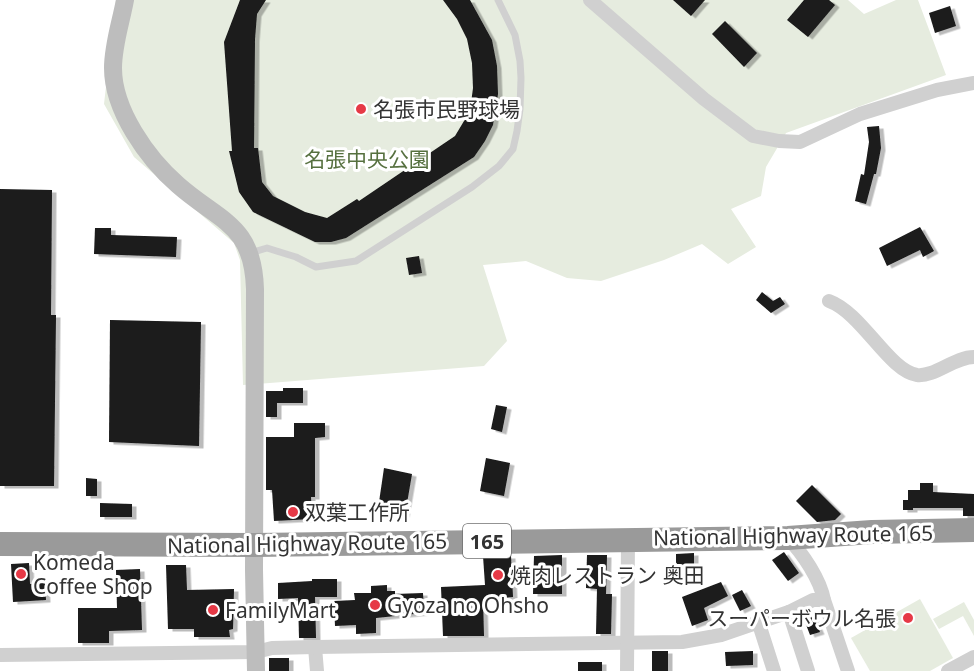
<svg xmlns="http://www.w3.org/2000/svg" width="974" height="671" viewBox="0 0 974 671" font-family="'Noto Sans','Noto Sans JP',sans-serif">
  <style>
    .green { fill: #e6ecdf }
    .building { fill: #1a1a1a; filter: url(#shadow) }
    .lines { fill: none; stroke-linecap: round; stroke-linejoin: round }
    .lane { stroke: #d0d0d0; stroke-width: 7 }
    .street { stroke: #d0d0d0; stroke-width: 14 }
    .secondary { stroke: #bdbdbd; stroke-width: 18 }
    .highway { stroke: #9a9a9a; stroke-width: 24 }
    .poi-dot { fill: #e63946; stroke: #fff; stroke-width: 2 }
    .labels { text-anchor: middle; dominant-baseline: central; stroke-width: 6; stroke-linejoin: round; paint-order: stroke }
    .shield { fill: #fff; stroke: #707070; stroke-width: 1.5 }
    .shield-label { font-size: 20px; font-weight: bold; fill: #333 }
    .poi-label { font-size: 21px; fill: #333; stroke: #fff; text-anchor: start }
    .park-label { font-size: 21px; fill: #56703f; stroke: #fff }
    .street-label { font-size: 21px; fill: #333; stroke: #fff }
  </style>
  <defs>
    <filter id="shadow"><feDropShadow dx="4.5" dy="2.5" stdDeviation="0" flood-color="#0004"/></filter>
  </defs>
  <rect width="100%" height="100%" fill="#fff"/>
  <g class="green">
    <path d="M116 0H848L864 14 896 0H918L946 75 786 133 766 167 761 196 731 209 756 247 728 264 702 244 664 260 601 281 567 278 526 261 483 265 507 341 484 366 243 385 240 260 234 243 134 157 104 104Z"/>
    <path d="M920 599 953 658 930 671H870L851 638Z"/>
    <path d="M964 602 974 620V636L963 616 939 629 933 619Z"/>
  </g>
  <g class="building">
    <path d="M240 0H266L257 14 255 39 254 148H258L262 182 273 196 305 212 327 218 357 199 359 201 455 136 470 111 473 88 472 63 467 39 457 19 443 0H470L492 40 497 66 498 94 493 125 485 141 474 157 346 238 331 242H315L253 212 239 192 229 151H232L224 42Z"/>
    <path d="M673 0H705L691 16Z"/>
    <path d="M804 0H829L835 5 808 37 787 20Z"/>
    <path d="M950 6 956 26 935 33 929 13Z"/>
    <path d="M725 21 757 53 744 67 712 34Z"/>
    <path d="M879 126 881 148 876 174H874L866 204 855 201 861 174 864 175 869 142 867 127Z"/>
    <path d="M0 189 52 190 51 315H56L54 486H0Z"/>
    <path d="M920 227 934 251 923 257 920 250 887 266 879 248Z"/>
    <path d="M95 228H111V235L177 237 176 257 94 254Z"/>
    <path d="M419 256 422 273 409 275 406 258Z"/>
    <path d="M762 292 773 301 780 297 785 304 771 313 756 300Z"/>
    <path d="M110 320 201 322 199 446 109 442Z"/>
    <path d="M283 388H303V403H277V417H266V391H283Z"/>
    <path d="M496 405 507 407 502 432 491 429Z"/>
    <path d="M294 423H325V437L315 438V497H311L312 519 274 521 272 490H266V437H294Z"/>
    <path d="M486 458 510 463 504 496 480 491Z"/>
    <path d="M384 468 412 474 405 515 378 509Z"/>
    <path d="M86 478 97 479V496H86Z"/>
    <path d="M920 483H933V492L974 494V516H963V508H913V510H903V500H908V490H920Z"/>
    <path d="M812 485 841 514 835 520 817 522 796 501Z"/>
    <path d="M100 503 132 504V517H100Z"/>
    <path d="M784 552 799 573 788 581 772 560Z"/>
    <path d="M694 553V581H676V554Z"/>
    <path d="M562 555V594H533L534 556Z"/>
    <path d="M587 555H607L606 594H612L611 634H596L597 589 586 588Z"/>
    <path d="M483 556H511L513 597 483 599 484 636H443L441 587 485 585Z"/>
    <path d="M29 563 30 584 45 583 46 600 13 602 11 564Z"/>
    <path d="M166 565H186L187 590 234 589 233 629 229 630 230 637H194V629H168Z"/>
    <path d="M140 569 142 630 109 631V643H78V608H117L116 570Z"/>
    <path d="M312 579H337V597H315L316 638H299L298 598 278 599V583L312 581Z"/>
    <path d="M721 582 728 596 704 608 708 620 692 626 682 597Z"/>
    <path d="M387 585V591H395V594L423 593 424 613 376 618V633L356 634V625L335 626 334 601 355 600 354 593H371V586Z"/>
    <path d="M742 590 751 606 740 611 732 595Z"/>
    <path d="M811 611 820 632 810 635 805 622 802 623 800 617Z"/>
    <rect x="652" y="651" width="16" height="20"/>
    <path d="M753 651V665L726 666 725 652Z"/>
    <rect x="269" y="658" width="20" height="13"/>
    <rect x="578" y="662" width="24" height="9"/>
  </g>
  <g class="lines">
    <path class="lane" d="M250 253 267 248 296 257 316 267 356 261 472 187 499 166 513 149 517 131 520 109 521 78 520 61 515 35 498 0"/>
    <g class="street">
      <path d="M590 0 704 99 753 136 779 141 800 142 860 114 937 90 974 83"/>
      <path d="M829 301C862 313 889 371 917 375 935 377 954 357 974 357"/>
      <path d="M788 538C803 554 820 579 824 600L848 671"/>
      <path d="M789 612 808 671"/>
      <path d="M758 621 774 671"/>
      <path d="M315 647 317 671"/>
      <path d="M0 655 256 652 272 648 315 647 682 642 721 635 789 612 813 600H824"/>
      <path d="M627 671 628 539"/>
      <path d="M948 671 974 657"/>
    </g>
    <path class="secondary" d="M125 0C121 22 113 45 113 68 113 110 147 158 178 185 220 222 253 224 255 289L254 570 256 671"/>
    <path class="highway" d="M0 544 254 545 788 538 872 532 974 530"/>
  </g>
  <g class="poi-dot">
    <circle cx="361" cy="109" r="6"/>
    <circle cx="293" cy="512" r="6"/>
    <circle cx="21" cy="574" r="6"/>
    <circle cx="498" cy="575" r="6"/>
    <circle cx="375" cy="605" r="6"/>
    <circle cx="213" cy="610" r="6"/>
    <circle cx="908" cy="618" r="6"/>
  </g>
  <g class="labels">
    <rect class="shield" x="463" y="524" width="48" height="34" rx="4.5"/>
    <g class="shield-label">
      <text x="487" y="541">165</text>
    </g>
    <g class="poi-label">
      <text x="373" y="109">名張市民野球場</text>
      <text x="305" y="512">双葉工作所</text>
      <text x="33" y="562">Komeda<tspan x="33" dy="24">Coffee Shop</tspan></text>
      <text x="510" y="575">焼肉レストラン 奥田</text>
      <text x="387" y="605">Gyoza no Ohsho</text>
      <text x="225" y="610">FamilyMart</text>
      <text x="896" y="618" text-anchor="end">スーパーボウル名張</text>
    </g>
    <g class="park-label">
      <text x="367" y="159">名張中央公園</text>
    </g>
    <g class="street-label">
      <text transform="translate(793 535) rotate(-1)">National Highway Route 165</text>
      <text transform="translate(307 543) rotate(-1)">National Highway Route 165</text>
    </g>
  </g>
</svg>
